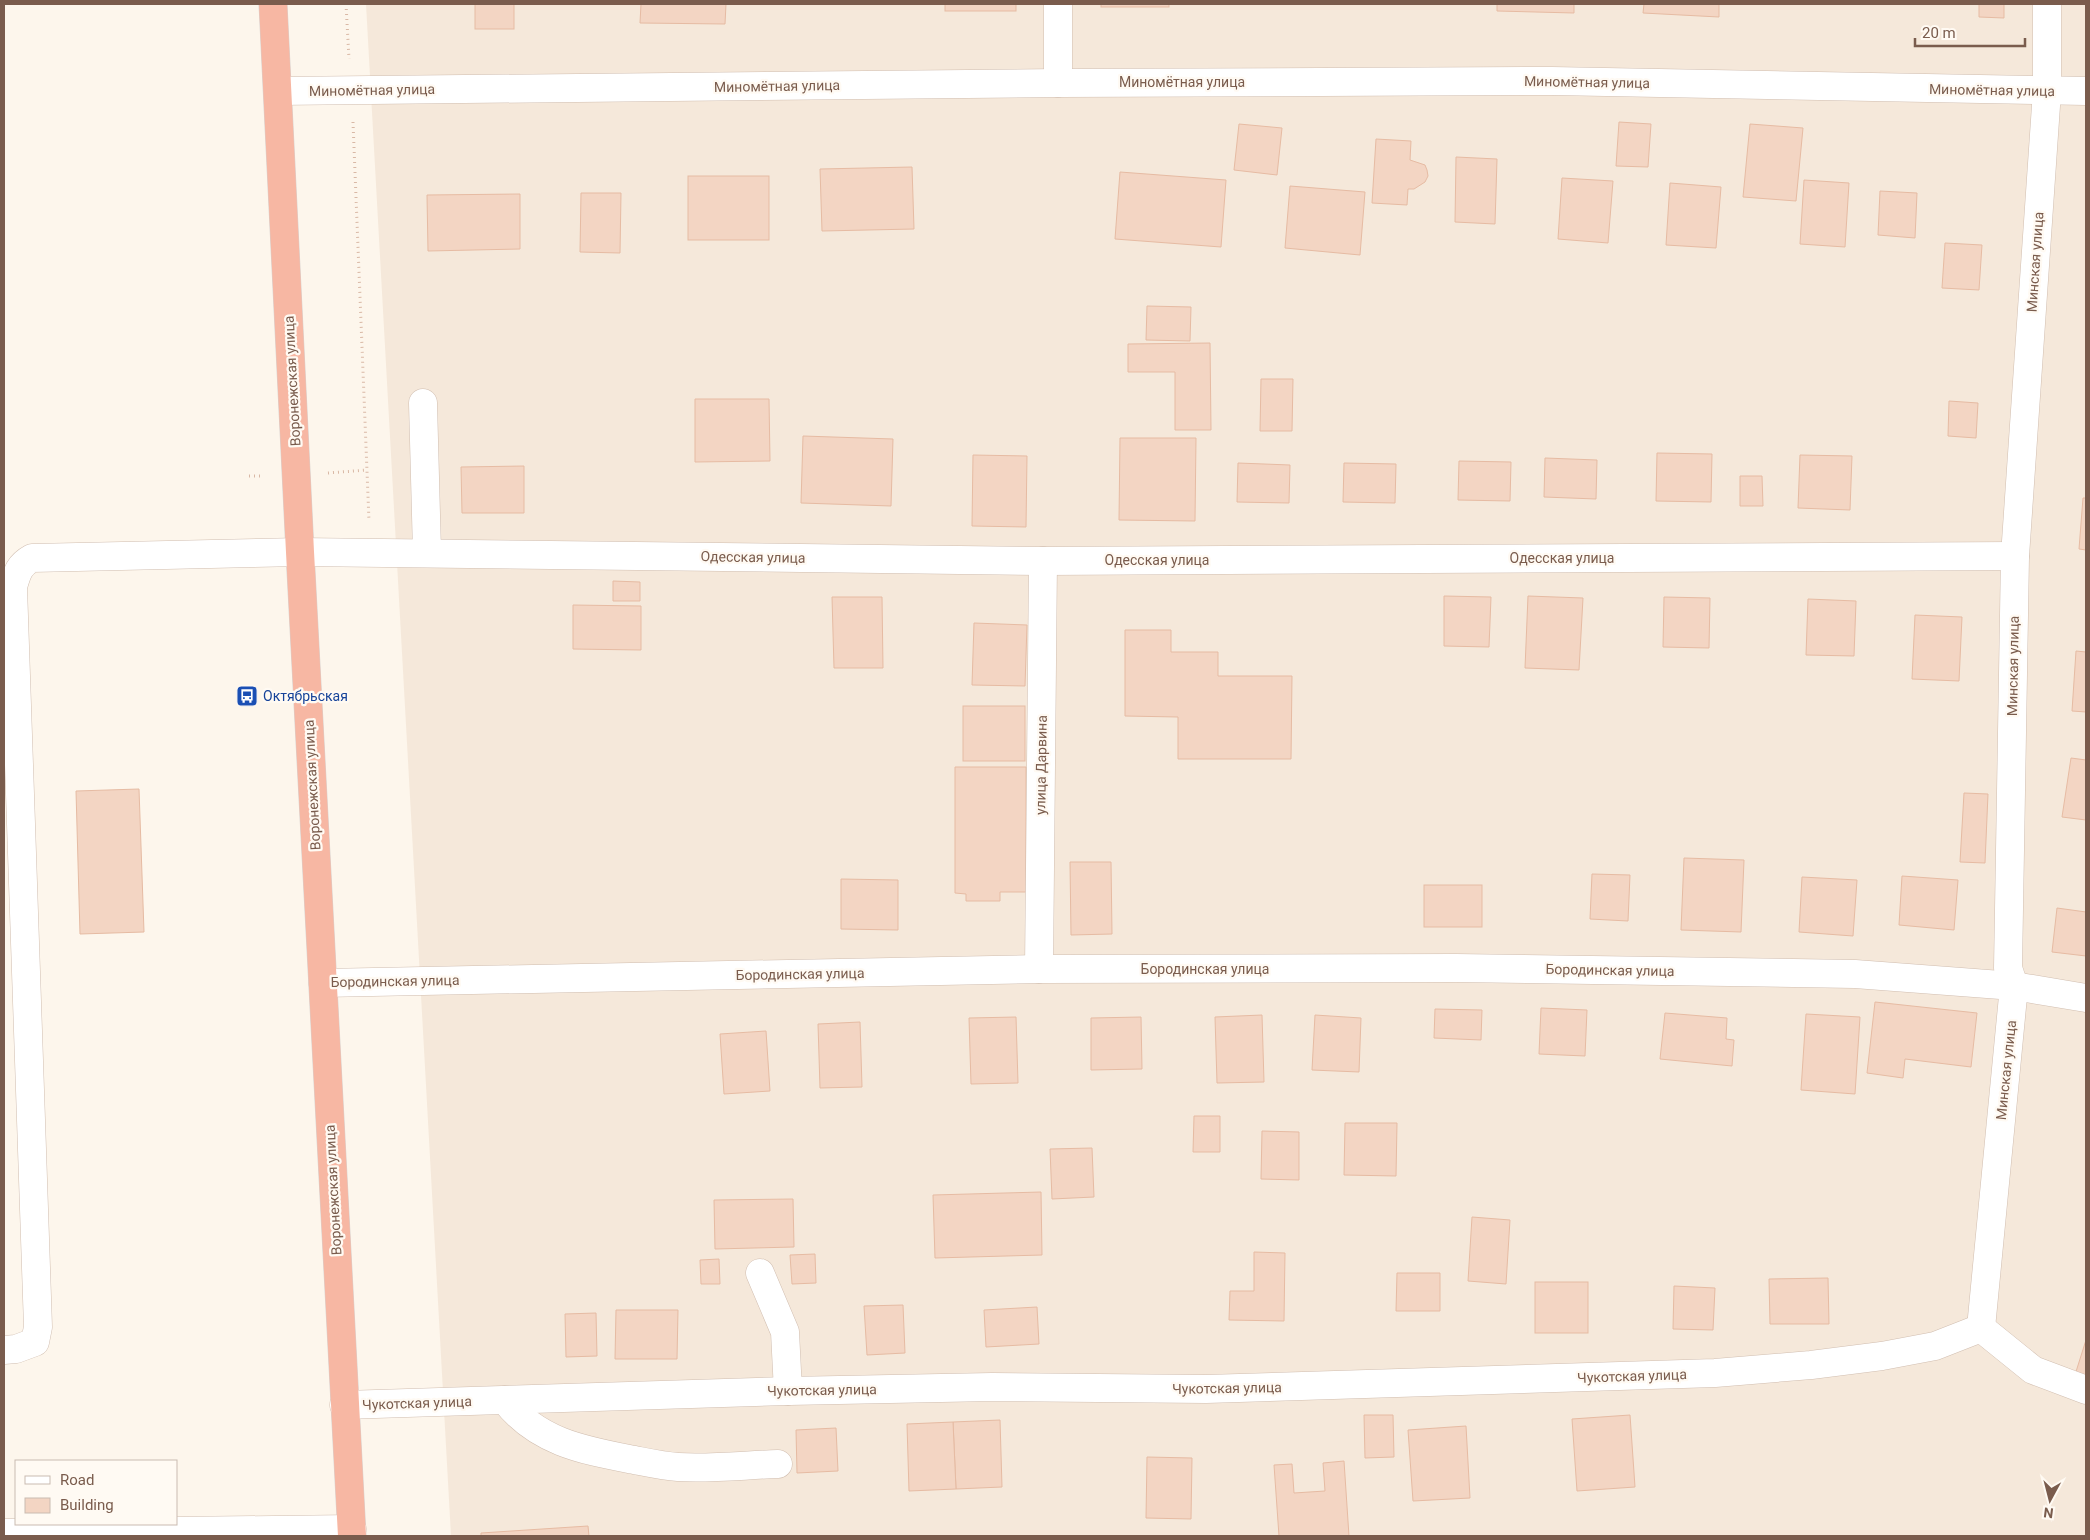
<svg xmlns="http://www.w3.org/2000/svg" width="2090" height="1540" viewBox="0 0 2090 1540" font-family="Roboto,sans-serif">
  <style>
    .residential { fill: #f5e8da }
    .building { fill: #f3d5c3; stroke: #e6bba3 }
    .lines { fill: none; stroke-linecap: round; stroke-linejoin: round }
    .minor-casing { stroke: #d1beb0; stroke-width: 29 }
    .highway-casing { stroke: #dad1cd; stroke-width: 29 }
    .path { stroke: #d9b8a5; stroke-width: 3; stroke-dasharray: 1 4; stroke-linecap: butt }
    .minor { stroke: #fff; stroke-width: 28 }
    .highway { stroke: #f7b7a3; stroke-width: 28 }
    .labels { text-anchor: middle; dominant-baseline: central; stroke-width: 4.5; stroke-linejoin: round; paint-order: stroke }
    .street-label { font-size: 14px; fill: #7a5c4d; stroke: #fffaf3 }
    .transit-label { font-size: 14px; fill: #164399; stroke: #fffaf3; text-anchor: start }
  </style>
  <rect width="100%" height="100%" fill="#fdf6ec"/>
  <path class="residential" d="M366 4H2086V1536H451Z"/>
  <g class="building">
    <rect x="475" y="4" width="39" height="25"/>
    <path d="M641 4H726L725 24 640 23Z"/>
    <rect x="945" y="4" width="71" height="7"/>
    <rect x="1101" y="4" width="68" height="3"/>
    <path d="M1497 4H1574V13L1497 11Z"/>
    <path d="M1644 4H1719V17L1643 13Z"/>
    <path d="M1979 4H2004V18L1979 17Z"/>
    <path d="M1619 122 1651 124 1648 167 1616 166Z"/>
    <path d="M1239 124 1282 128 1277 175 1234 170Z"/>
    <path d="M1750 124 1803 128 1796 201 1743 197Z"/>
    <path d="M1376 139 1411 141 1410 160 1425 165 1427 170 1428 176 1425 182 1414 189H1408L1407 205 1372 203Z"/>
    <path d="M1456 157 1497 159 1495 224 1455 222Z"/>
    <path d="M912 167 914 229 822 231 820 169Z"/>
    <path d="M1120 172 1226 180 1221 247 1115 239Z"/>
    <rect x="688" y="176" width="81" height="64"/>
    <path d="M1562 178 1613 181 1608 243 1558 239Z"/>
    <path d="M1804 180 1849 183 1845 247 1800 244Z"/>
    <path d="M1670 183 1721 187 1716 248 1666 245Z"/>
    <path d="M1290 186 1365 192 1360 255 1285 248Z"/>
    <path d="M1880 191 1917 193 1915 238 1878 235Z"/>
    <path d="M581 193H621L620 253 580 252Z"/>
    <path d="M520 194V249L428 251 427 195Z"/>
    <path d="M1945 243 1982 245 1979 290 1942 288Z"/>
    <path d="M1147 306 1191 307 1190 341 1146 340Z"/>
    <path d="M1210 343 1211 430H1175V372H1128V344Z"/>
    <path d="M1261 379H1293L1292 431H1260Z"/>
    <path d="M695 399H769L770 461 695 462Z"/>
    <path d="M1949 401 1978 403 1976 438 1948 436Z"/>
    <path d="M803 436 893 439 891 506 801 503Z"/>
    <path d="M1120 438H1196L1195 521 1119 520Z"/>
    <path d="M1657 453 1712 454 1711 502 1656 501Z"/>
    <path d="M973 455 1027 456 1026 527 972 526Z"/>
    <path d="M1800 455 1852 456 1850 510 1798 508Z"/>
    <path d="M1545 458 1597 460 1596 499 1544 497Z"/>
    <path d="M1459 461 1511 462 1510 501 1458 500Z"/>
    <path d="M1238 463 1290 465 1289 503 1237 502Z"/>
    <path d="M1344 463 1396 464 1395 503 1343 502Z"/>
    <path d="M524 466V513H462L461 467Z"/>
    <path d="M1740 476H1762L1763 506H1740Z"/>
    <path d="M2083 498H2086V550L2079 549Z"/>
    <path d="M613 581 640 582V601H613Z"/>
    <path d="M1444 596 1491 597 1489 647 1444 646Z"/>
    <path d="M1528 596 1583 598 1579 670 1525 668Z"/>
    <path d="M832 597H882L883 668H834Z"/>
    <path d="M1664 597 1710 598 1709 648 1663 647Z"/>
    <path d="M1808 599 1856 601 1854 656 1806 655Z"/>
    <path d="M573 605 641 606V650L573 649Z"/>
    <path d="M1915 615 1962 617 1959 681 1912 679Z"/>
    <path d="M974 623 1027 625 1025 686 972 685Z"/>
    <path d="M1125 630H1171V652H1218V676H1292L1291 759H1178V717L1125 716Z"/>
    <path d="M2076 651 2086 652V712L2072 711Z"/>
    <rect x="963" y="706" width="62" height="55"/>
    <path d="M2071 758 2086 760V820L2062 817Z"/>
    <path d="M955 767H1026V892H1000V901H966V894L955 893Z"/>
    <path d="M139 789 144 932 80 934 76 791Z"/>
    <path d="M1964 793 1988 794 1985 863 1960 862Z"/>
    <path d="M1684 858 1744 860 1741 932 1681 930Z"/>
    <path d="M1070 862H1111L1112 934 1071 935Z"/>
    <path d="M1592 874 1630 875 1628 921 1590 919Z"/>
    <path d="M1902 876 1958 880 1954 930 1899 925Z"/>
    <path d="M1802 877 1857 880 1853 936 1799 932Z"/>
    <path d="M841 879 898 880V930L841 929Z"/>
    <rect x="1424" y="885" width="58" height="42"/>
    <path d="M2057 908 2086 912V956L2052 952Z"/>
    <path d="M1875 1002 1977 1013 1971 1067 1905 1059 1903 1078 1867 1073Z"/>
    <path d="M1541 1008 1587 1010 1585 1056 1539 1054Z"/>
    <path d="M1435 1009 1482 1010 1481 1040 1434 1038Z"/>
    <path d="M1665 1013 1727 1018 1726 1039 1734 1040 1732 1066 1660 1059Z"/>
    <path d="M1806 1014 1860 1017 1855 1094 1801 1090Z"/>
    <path d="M1262 1015 1264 1082 1217 1083 1215 1017Z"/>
    <path d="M1315 1015 1361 1018 1359 1072 1312 1070Z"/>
    <path d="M1016 1017 1018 1083 971 1084 969 1018Z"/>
    <path d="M1141 1017 1142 1069 1091 1070V1018Z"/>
    <path d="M860 1022 862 1087 820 1088 818 1024Z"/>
    <path d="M766 1031 770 1091 724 1094 720 1034Z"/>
    <path d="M1194 1116H1220V1152H1193Z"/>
    <path d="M1345 1123H1397L1396 1176 1344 1175Z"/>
    <path d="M1262 1131 1299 1132V1180L1261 1179Z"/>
    <path d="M1092 1148 1094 1197 1052 1199 1050 1149Z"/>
    <path d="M1041 1192 1042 1255 935 1258 933 1195Z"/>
    <path d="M793 1199 794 1247 715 1249 714 1200Z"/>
    <path d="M1472 1217 1510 1220 1506 1284 1468 1281Z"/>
    <path d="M1254 1252 1285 1253 1284 1321 1229 1320 1230 1291H1254Z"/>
    <path d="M815 1254 816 1283 792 1284 790 1255Z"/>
    <path d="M719 1259 720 1284H701L700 1260Z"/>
    <path d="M1397 1273H1440V1311H1396Z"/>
    <path d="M1828 1278 1829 1324H1770L1769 1279Z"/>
    <rect x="1535" y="1282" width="53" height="51"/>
    <path d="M1674 1286 1715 1288 1713 1330 1673 1329Z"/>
    <path d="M903 1305 905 1353 867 1355 864 1306Z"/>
    <path d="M1037 1307 1039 1344 986 1347 984 1310Z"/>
    <path d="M616 1310H678L677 1359H615Z"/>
    <path d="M596 1313 597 1356 566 1357 565 1314Z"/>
    <path d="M2086 1340V1382L2074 1378Z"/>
    <path d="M1364 1415H1393L1394 1457 1365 1458Z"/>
    <path d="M1630 1415 1635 1487 1577 1491 1572 1419Z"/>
    <path d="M1000 1420 1002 1487 956 1489 953 1422Z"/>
    <path d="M953 1422 956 1489 909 1491 907 1424Z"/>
    <path d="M1466 1426 1470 1498 1413 1501 1408 1430Z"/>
    <path d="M836 1428 838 1471 797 1473 796 1430Z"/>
    <path d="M1147 1457 1192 1458 1191 1519 1146 1518Z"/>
    <path d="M1344 1461 1349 1536H1279L1274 1465 1292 1464 1294 1493 1325 1491 1323 1463Z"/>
    <path d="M588 1526 589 1536H481V1533Z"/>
  </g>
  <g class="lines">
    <g class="minor-casing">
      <g id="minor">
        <path d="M1058 83V4"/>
        <path d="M278 91 1058 83 1552 81 2086 91"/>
        <path d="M423 403 427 552"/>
        <path d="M1039 969 1043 561"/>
        <path d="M323 983 1039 969 1456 968 1855 974 2014 986 2086 998"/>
        <path d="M760 1273 785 1332 788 1391"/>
        <path d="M1981 1328 2014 986 2008 968 2015 556 2047 91V4"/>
        <path d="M4 1350 16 1349 35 1342 38 1327 13 587C17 573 19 565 32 558L300 552 1043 561 2015 556"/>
        <path d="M505 1400C536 1441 582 1450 629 1459 645 1462 662 1466 678 1467 711 1469 745 1465 778 1464"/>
        <path d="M344 1405 788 1391 992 1387 1206 1389 1715 1373 1811 1365 1882 1356 1935 1346 1981 1328 2033 1370 2086 1390"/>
        <path d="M4 1533 352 1529"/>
      </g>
    </g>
    <g class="highway-casing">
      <path id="highway" d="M273 4 300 552 352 1536"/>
    </g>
    <g class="path">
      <path d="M346 4 349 59"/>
      <path d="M353 122 369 521"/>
      <path d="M328 473 367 470"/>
      <path d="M249 476H264"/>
    </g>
    <use href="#minor" class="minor"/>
    <use href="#highway" class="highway"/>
  </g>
  <defs>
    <g id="bus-square" transform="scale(1.125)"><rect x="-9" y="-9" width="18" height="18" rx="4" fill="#1a4fb4" stroke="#fffaf3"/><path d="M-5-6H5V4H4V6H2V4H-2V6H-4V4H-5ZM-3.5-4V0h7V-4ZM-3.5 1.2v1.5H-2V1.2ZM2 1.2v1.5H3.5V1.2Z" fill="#fff"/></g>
  </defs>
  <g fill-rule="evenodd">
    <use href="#bus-square" x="247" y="696"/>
  </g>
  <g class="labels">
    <g class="street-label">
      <text x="1182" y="82">Миномётная улица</text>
      <text transform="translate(1587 82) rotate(1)">Миномётная улица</text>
      <text transform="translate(777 86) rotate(-1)">Миномётная улица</text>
      <text transform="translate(372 90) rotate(-1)">Миномётная улица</text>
      <text transform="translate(1992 90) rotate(1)">Миномётная улица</text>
      <text transform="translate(2035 262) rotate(-86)">Минская улица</text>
      <text transform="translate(292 381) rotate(-93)">Воронежская улица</text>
      <text transform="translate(753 557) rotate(1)">Одесская улица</text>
      <text x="1562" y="558">Одесская улица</text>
      <text x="1157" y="560">Одесская улица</text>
      <text transform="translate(2013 666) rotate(-89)">Минская улица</text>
      <text transform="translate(1041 765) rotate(-89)">улица Дарвина</text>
      <text transform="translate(312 785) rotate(-93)">Воронежская улица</text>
      <text x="1205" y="969">Бородинская улица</text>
      <text transform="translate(1610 970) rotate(1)">Бородинская улица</text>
      <text transform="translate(800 974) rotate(-1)">Бородинская улица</text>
      <text transform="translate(395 981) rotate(-1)">Бородинская улица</text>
      <text transform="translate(2006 1070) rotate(-84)">Минская улица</text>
      <text transform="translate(333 1190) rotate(-93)">Воронежская улица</text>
      <text transform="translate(1632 1376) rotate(-2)">Чукотская улица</text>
      <text transform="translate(1227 1388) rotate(-1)">Чукотская улица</text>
      <text transform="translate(822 1390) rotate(-1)">Чукотская улица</text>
      <text transform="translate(417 1403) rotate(-2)">Чукотская улица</text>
    </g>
    <g class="transit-label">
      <text x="263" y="696">Октябрьская</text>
    </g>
  </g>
  <rect width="2090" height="1540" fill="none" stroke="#7a5c4d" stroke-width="10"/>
  <rect x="15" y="1460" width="162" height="65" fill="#fffaf3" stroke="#cabbb1"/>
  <rect x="25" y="1476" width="25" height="8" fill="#ffffff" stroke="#cabbb1"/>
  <text x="60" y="1485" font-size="15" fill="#7a5c4d">Road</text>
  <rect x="25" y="1498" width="25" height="15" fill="#f3d5c3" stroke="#cabbb1"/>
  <text x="60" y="1510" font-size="15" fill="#7a5c4d">Building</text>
  <g transform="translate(2050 1500) rotate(187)" stroke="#fffaf3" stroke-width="4" paint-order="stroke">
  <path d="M0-4L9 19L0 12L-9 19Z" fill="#7a5c4d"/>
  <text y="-8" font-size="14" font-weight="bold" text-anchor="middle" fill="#7a5c4d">N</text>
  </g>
  <path d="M1915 38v8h110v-8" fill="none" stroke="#7a5c4d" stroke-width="2.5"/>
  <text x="1922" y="38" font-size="15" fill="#7a5c4d" stroke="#fffaf3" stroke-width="4" paint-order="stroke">20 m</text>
</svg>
